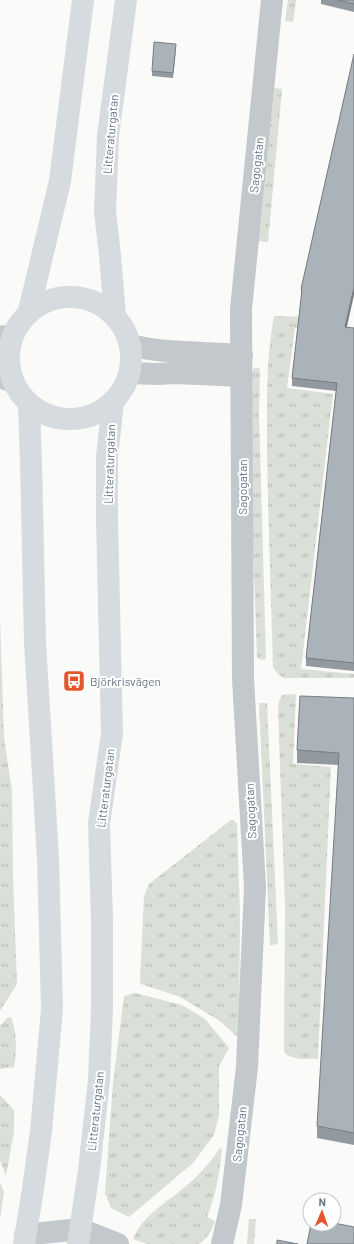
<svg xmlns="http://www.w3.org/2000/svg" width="354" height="1244" viewBox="0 0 354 1244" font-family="Barlow,sans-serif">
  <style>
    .grass { fill: url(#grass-tufts) }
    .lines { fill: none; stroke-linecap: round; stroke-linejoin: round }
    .street { stroke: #c3c8cc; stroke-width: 22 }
    .secondary { stroke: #d6dbdf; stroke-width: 22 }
    .wall { fill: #929a9f }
    .shaded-wall { fill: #777d82 }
    .building { fill: #aab3b9; stroke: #777d82 }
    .labels { text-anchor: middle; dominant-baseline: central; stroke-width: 4; stroke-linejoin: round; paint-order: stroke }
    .street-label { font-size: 12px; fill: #657683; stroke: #fff }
    .poi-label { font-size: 12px; fill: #657683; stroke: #fff; text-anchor: start }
  </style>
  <defs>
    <pattern id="grass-tufts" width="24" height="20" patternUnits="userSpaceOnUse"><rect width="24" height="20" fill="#dadfd7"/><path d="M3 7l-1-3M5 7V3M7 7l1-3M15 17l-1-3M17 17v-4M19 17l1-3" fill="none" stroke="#b4b9b4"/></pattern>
  </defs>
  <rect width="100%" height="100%" fill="#fafaf8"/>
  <g class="grass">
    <path d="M288 0H296L293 22 285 21Z"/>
    <path d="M274 88 282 89 268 242 259 241Z"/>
    <path d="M274 316 312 317 344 331 295 328 287 388 333 394 301 669 354 674V678H284L278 674 273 667C271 593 268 519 267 446 267 402 266 358 274 316Z"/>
    <path d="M255 368H259L260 370 259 414 266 659 262 660 257 658C254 562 248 465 253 369Z"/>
    <path d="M0 617 4 737 12 791 13 878 17 984 0 1011Z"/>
    <path d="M296 694 293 764 331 767 318 1059C307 1058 291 1061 284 1052L285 907 278 709 279 701 282 695Z"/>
    <path d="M259 703H267L278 944 270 945Z"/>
    <path d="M231 820H234L237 824 240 913 239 1035 236 1036 220 1021 180 997 141 984 140 980 144 896 149 884Z"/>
    <path d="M135 993 182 1005 205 1019 229 1048 219 1066V1115L214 1135 193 1163 129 1217 111 1208 105 1193 113 1083 124 996Z"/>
    <path d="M11 1017C17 1034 17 1050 14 1067L0 1069V1026L7 1018Z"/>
    <path d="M0 1095 14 1110V1131L6 1176 0 1160Z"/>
    <path d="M220 1148H222C220 1172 216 1194 207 1217L215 1221C212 1230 207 1239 199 1244H147L133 1239C143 1215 166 1203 185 1187 197 1178 212 1160 220 1148Z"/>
    <path d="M0 1182 4 1192 0 1219Z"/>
    <path d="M249 1219H256L254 1244H247Z"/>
  </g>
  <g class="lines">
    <g class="street">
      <path d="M0 337 13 335"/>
      <path d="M130 345C165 354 205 352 242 355"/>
      <path d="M130 373 156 374 176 373 242 376"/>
      <path d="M0 377 13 382"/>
      <path d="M25 1235 80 1229 118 1244"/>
      <path d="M222 1244 231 1205 247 1067 255 887 243 679 241 309 272 0"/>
    </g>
    <g class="secondary">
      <circle cx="70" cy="358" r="61"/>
      <path d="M29 311 60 181 83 0"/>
      <path d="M115 316 110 255 105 212 108 136 126 0"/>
      <path d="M24 1244 33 1189 41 1131 52 1009 48 858 35 642 31 462 29 404"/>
      <path d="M78 1244 89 1170 99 1080 102 1008V920L99 823 112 734 107 519V457L113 402"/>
    </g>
  </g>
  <g class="wall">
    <path d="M321 0H354V12L321 4Z"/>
    <path d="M176 49 173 78 152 76V71Z"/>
    <path d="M354 54 347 328H354V671L306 666V658L336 391 292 386V378L301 297V289Z"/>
    <path d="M354 698V1145L317 1138V1126L339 765 297 763V750Z"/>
  </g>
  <path class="shaded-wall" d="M354 287V295L345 335V327Z"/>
  <g class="building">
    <path d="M338 0H354V4Z"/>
    <path d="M154 42 176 44 173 73 152 71Z"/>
    <path d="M354 54V287L345 327 354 328V663L306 658 337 383 292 378 302 290 301 289Z"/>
    <path d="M300 696 354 698V1133L317 1126 339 753 297 750Z"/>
    <path d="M334 1223 354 1227V1244H307L311 1224H334Z"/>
    <path d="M277 1240 298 1244H277Z"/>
  </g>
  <defs>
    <g id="bus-square" transform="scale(1.15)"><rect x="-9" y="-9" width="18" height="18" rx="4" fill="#e4572e" stroke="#fff"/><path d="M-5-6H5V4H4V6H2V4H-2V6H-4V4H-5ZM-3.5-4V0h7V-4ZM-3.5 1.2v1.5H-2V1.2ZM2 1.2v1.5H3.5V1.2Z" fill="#fff"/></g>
  </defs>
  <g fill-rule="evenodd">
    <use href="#bus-square" x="74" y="681"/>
  </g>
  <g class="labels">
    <g class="street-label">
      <text transform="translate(110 134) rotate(-85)">Litteraturgatan</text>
      <text transform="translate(256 165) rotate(-84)">Sagogatan</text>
      <text transform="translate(109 464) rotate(-88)">Litteraturgatan</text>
      <text transform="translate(242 487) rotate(-90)">Sagogatan</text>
      <text transform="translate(105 788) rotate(-83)">Litteraturgatan</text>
      <text transform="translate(250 811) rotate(-93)">Sagogatan</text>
      <text transform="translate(95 1111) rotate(-84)">Litteraturgatan</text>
      <text transform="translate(239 1134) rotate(-84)">Sagogatan</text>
    </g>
    <g class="poi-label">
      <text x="90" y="681">Björkrisvägen</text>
    </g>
  </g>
  <g transform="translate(322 1212) rotate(2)"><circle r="19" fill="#ffffff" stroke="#c1c8cd"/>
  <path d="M0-3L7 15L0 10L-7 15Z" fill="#e4572e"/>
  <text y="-6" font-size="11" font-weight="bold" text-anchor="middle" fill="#657683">N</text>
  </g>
</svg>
